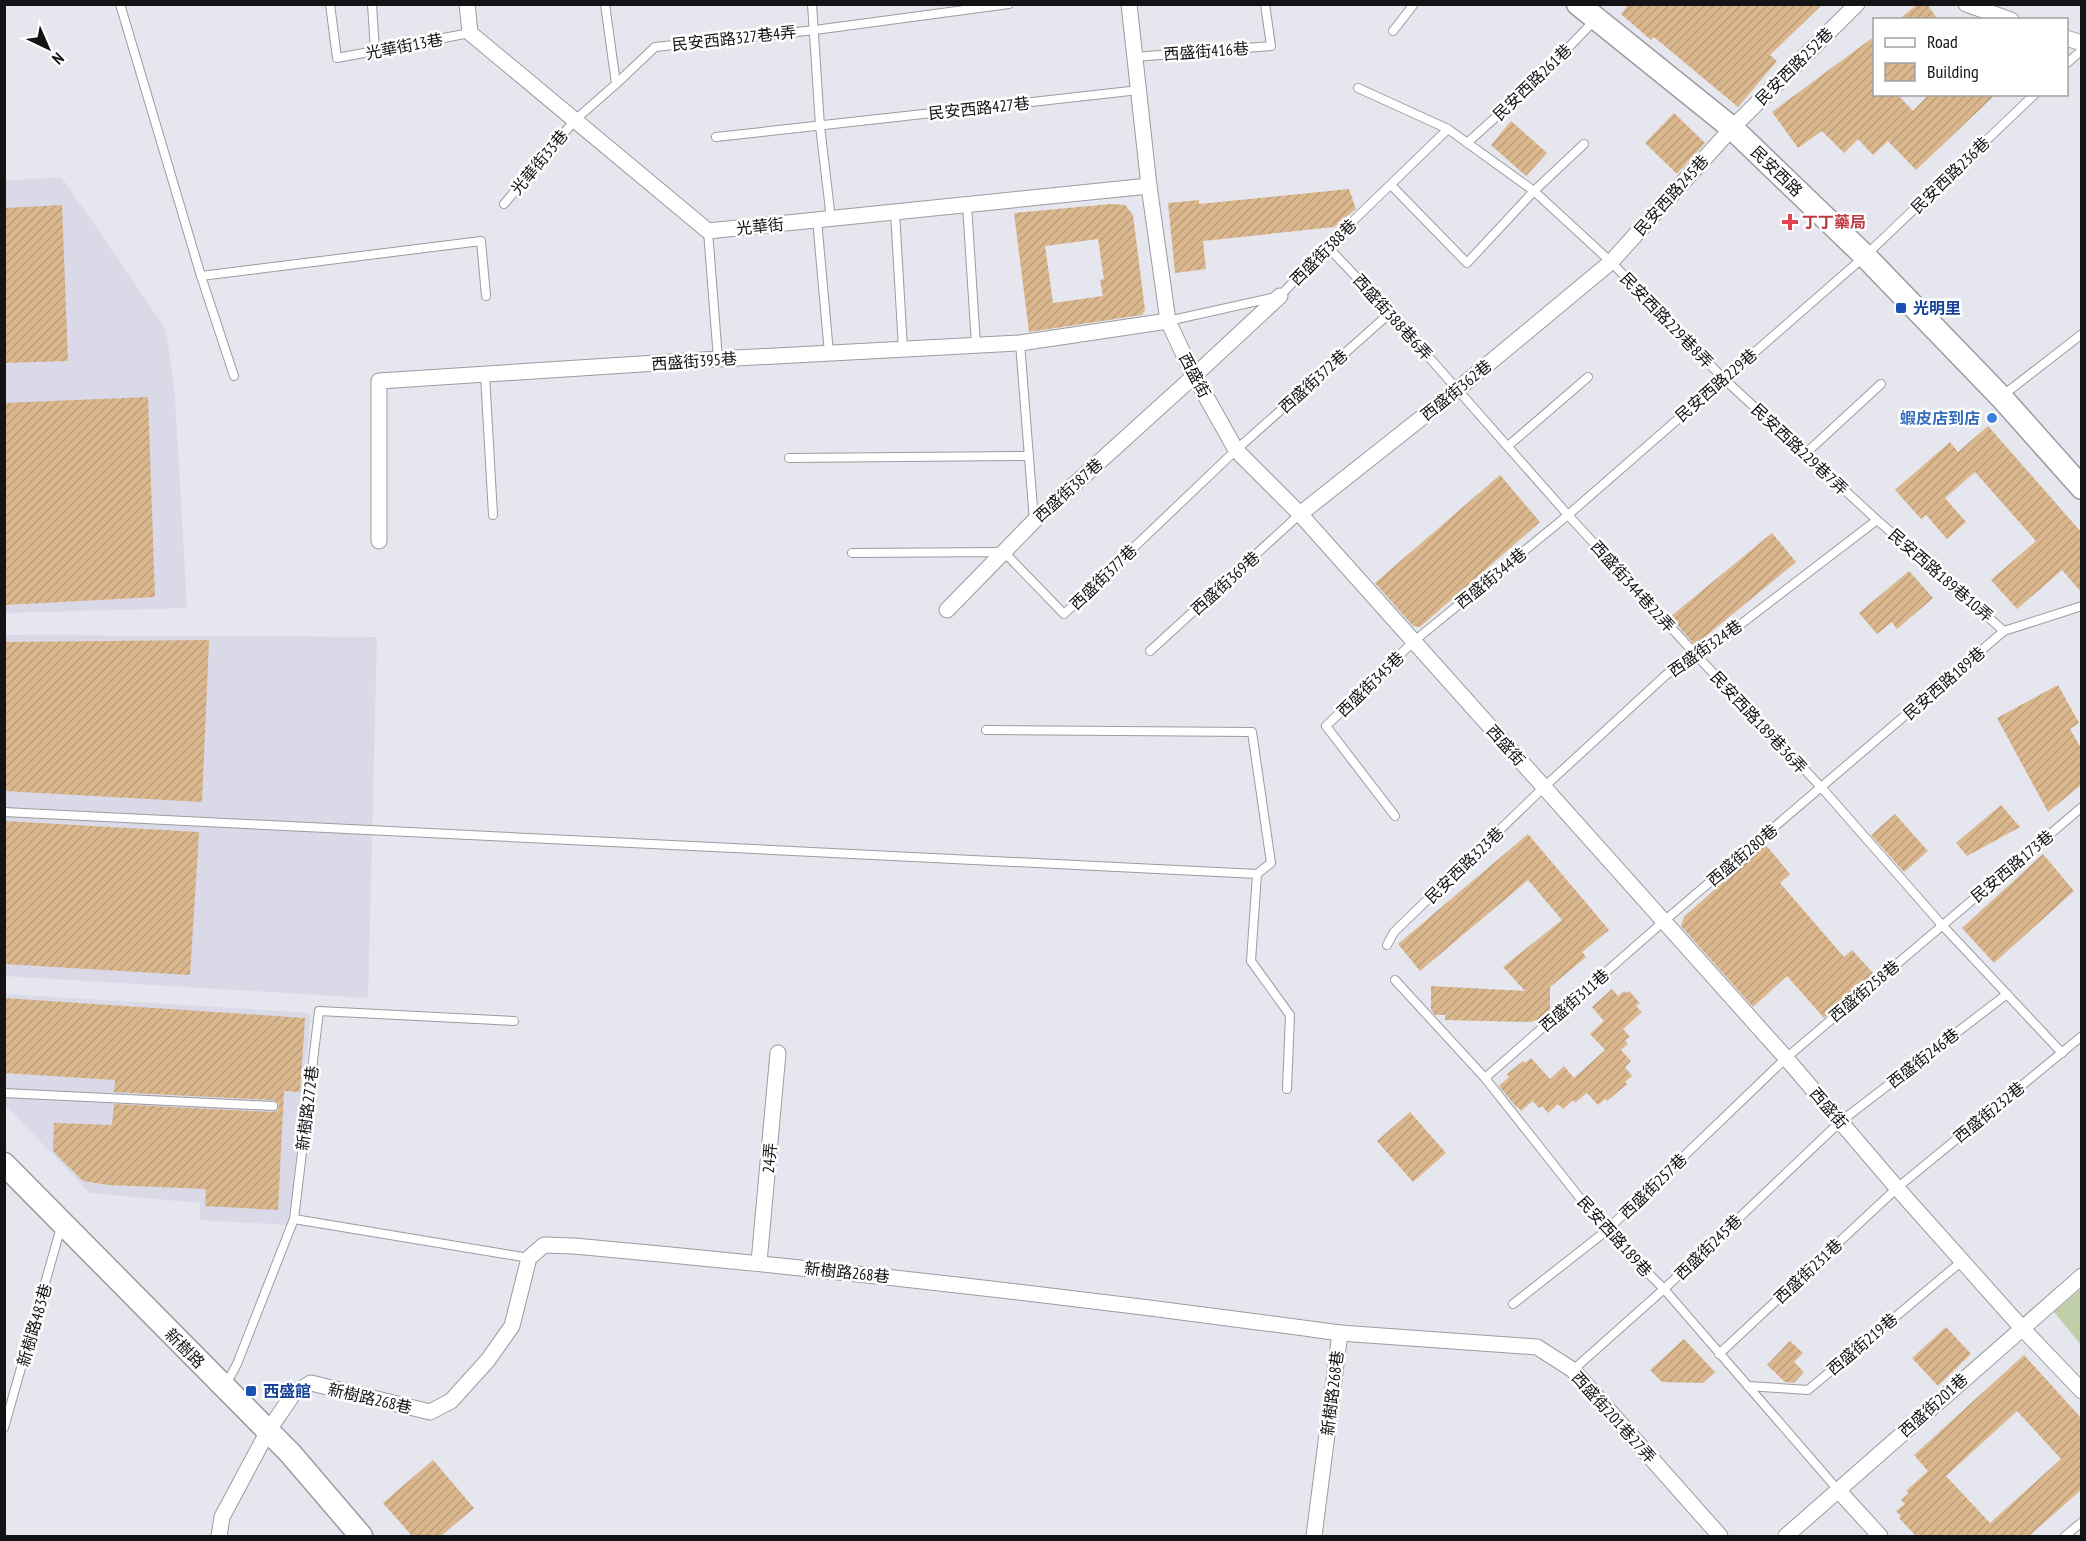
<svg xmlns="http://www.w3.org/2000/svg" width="2086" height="1541" viewBox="0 0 2086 1541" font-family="'PT Sans Narrow','Noto Sans TC',sans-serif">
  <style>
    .built { fill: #d9d9e7 }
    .green { fill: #c1ceaa }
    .building { fill: url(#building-hatch); fill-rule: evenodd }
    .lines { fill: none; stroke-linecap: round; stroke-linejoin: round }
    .lane-casing { stroke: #9b9ba2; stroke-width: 10 }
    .street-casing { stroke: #9b9ba2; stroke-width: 17 }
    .secondary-casing { stroke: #9b9ba2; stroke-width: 25 }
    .lane { stroke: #fff; stroke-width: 8 }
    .street { stroke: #fff; stroke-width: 15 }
    .secondary { stroke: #fff; stroke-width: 22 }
    .health-dot { fill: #e0444e; stroke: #fff; stroke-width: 2 }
    .transit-dot { fill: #1a4fb4; stroke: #fff; stroke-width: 2 }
    .shop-dot { fill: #3f7fe0; stroke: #fff; stroke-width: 2 }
    .labels { text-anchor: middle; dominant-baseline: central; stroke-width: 5; stroke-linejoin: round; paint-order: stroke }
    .street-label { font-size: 16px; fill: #131315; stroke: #fff }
    .health-label { font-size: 16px; font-weight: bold; fill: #be3a42; stroke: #fff; text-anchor: start }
    .transit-label { font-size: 16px; font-weight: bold; fill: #164399; stroke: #fff; text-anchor: start }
    .shop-label { font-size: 16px; font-weight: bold; fill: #366cbe; stroke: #fff; text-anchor: end }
  </style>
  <defs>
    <pattern id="building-hatch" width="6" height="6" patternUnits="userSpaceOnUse" patternTransform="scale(1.5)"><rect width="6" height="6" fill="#dbb78e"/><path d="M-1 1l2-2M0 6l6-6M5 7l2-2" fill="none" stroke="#bb9c7a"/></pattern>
  </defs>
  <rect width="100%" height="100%" fill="#e6e6ee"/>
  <g class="built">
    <path d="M61 177 95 225 166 330 175 398 187 608 5 613V181Z"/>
    <path d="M4 635 377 637 368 998 5 976Z"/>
    <path d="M4 994 311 1013 289 1225 200 1220V1203L90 1193 5 1105Z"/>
  </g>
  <path class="green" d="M2081 1289V1345L2054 1312Z"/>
  <g class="building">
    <path d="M1629 4H1823L1770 55 1777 61 1738 107 1654 37 1651 40 1621 14Z"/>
    <path d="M1918 4H1927L1938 20H1898Z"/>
    <path d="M1875 36V94H1897L1913 111 1929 94H1996L1916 170 1888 141 1873 155 1858 139 1844 153 1822 131 1798 148 1772 112Z"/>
    <path d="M1674 113 1705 143 1677 174 1645 143Z"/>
    <path d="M1511 121 1547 153 1526 176 1491 145Z"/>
    <path d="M1349 189 1356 209 1334 227 1203 241 1206 269 1175 273 1168 203 1199 200V204Z"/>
    <path d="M1111 204 1125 205 1133 215 1145 310 1142 315 1029 332 1014 213ZM1098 239 1104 279 1100 280 1103 296 1053 303 1045 246Z"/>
    <path d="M62 205 68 361 4 363V208Z"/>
    <path d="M148 397 155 597 4 605V403Z"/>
    <path d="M1988 426 2082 533V593L2062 570 2017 609 1991 580 2036 541 1975 472 1945 498 1966 522 1947 539 1926 515 1921 519 1895 490 1950 442 1958 452Z"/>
    <path d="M1500 475 1540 522 1420 627 1413 626 1375 583Z"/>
    <path d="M1772 533 1796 562 1695 645 1670 617Z"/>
    <path d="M1909 571 1933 598 1897 629 1892 622 1877 634 1859 613Z"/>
    <path d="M209 640 202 802 4 791V642Z"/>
    <path d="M2058 685 2079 723 2070 729 2082 750V784L2048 812 1997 718Z"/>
    <path d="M2001 805 2020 827 1967 856 1956 843Z"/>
    <path d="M1895 814 1928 851 1904 872 1871 835Z"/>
    <path d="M4 821 199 832 190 975 4 964Z"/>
    <path d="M1528 834 1609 930 1582 952 1586 957 1550 987V1012L1546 1016 1531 1022 1445 1020V1015H1435L1431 1010V986L1525 991 1503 967 1562 920 1528 880 1420 971 1398 944Z"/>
    <path d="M1765 844 1790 874 1780 883 1844 957 1852 950 1874 974 1824 1018 1787 976 1753 1007 1681 926 1684 917Z"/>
    <path d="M2043 854 2074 891 1994 963 1962 928Z"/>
    <path d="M1612 989 1618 996 1624 991 1626 993 1629 991 1640 1003 1636 1006 1642 1012 1623 1029 1630 1037 1625 1040 1628 1044 1621 1050 1631 1061 1625 1067 1632 1076 1625 1082 1627 1084 1607 1101 1605 1099 1598 1105 1587 1093 1575 1103 1573 1100 1563 1109 1558 1104 1548 1113 1542 1106 1539 1108 1533 1101 1521 1111 1518 1107 1517 1108 1499 1086 1509 1077 1507 1074 1523 1061 1525 1063 1531 1058 1550 1079 1564 1066 1574 1078 1605 1050 1590 1034 1604 1021 1592 1007Z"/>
    <path d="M4 998 305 1018 300 1092 284 1091 278 1210 205 1206 206 1189 109 1185 83 1181 53 1151 54 1123 112 1125 114 1104 273 1112 278 1110 279 1104 273 1100 114 1092 115 1080 4 1073Z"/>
    <path d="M1410 1112 1446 1153 1413 1182 1377 1141Z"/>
    <path d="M1946 1327 1971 1354 1938 1386 1912 1358Z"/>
    <path d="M1684 1339 1715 1372 1703 1383 1662 1382 1650 1370Z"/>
    <path d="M1790 1341 1803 1353 1794 1362 1804 1372 1794 1383 1785 1382 1767 1365Z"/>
    <path d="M2024 1355 2082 1419V1489L2029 1536H1916L1899 1518 1901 1516 1896 1511 1905 1504 1901 1500 1909 1493 1906 1491 1928 1471 1914 1455ZM2017 1411 2061 1459 1990 1523 1946 1476Z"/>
    <path d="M433 1460 474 1508 441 1536H412L383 1503Z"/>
  </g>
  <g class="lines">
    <g class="lane-casing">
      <g id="lane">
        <path d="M120 4 201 276 481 241 486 296"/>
        <path d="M330 4 337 58 470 33"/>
        <path d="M372 4 375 51"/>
        <path d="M605 4 616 84"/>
        <path d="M812 4 820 126 831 219"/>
        <path d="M1393 31 1414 4"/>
        <path d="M1135 57 1271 46 1265 4"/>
        <path d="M2066 64 2082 50"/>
        <path d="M1358 88 1448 129 1534 191 1611 262 1724 379 1877 520 2004 631"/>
        <path d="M716 137 1139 90"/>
        <path d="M1467 143 1536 81 1595 20"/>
        <path d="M1391 185 1467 263 1534 191 1584 144"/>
        <path d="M504 204 575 120 616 84 655 47 815 30 1009 4"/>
        <path d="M967 205 976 345"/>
        <path d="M895 212 903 349"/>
        <path d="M817 220 829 353"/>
        <path d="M708 231 718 359"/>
        <path d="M1327 246 1390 313 1568 515 1698 657 1821 787 1942 925 2062 1053"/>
        <path d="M201 276 234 376"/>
        <path d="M1168 321 1280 296 1327 246 1448 129"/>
        <path d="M1020 343 1034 521"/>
        <path d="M485 375 493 515"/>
        <path d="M2002 396 2082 334"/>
        <path d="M1508 446 1588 377"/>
        <path d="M1805 454 1881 384"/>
        <path d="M789 458 1029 456"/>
        <path d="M852 553 1004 552 1064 614 1236 450 1390 313"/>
        <path d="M1150 651 1300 514"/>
        <path d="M986 730 1252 732 1271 863 1257 874 1251 961 1290 1015 1287 1089"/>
        <path d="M4 812 1257 874"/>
        <path d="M1395 816 1326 726 1413 642 1568 515 1865 256 2035 94"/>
        <path d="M1387 945 1394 932 1543 788 1667 674 1698 657 1877 520"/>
        <path d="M1395 980 1485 1078 1606 1231 1664 1289 1838 1490"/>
        <path d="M1485 1078 1663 922 2004 631 2082 606"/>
        <path d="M4 1093 273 1106"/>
        <path d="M294 1219 529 1258"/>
        <path d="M1513 1304 1606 1231 1786 1058 2082 807"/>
        <path d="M1719 1354 1897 1188 2082 1036"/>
        <path d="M1573 1370 1664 1289 1840 1122 2007 994"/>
        <path d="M225 1386 237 1364 294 1219 319 1011 514 1021"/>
        <path d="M1748 1386 1808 1390 1962 1261"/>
        <path d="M4 1428 61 1227"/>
        <path d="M2065 1536 2082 1522"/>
      </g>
    </g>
    <g class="street-casing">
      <g id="street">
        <path d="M467 4 470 33 708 231 1149 186"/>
        <path d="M1129 4 1149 186 1168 321 1190 368 1236 450 1300 514 1786 1058 1897 1188 2021 1327 2082 1391"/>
        <path d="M1966 4 2011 20"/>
        <path d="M2066 38 2082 43"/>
        <path d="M1300 514 1458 389 1611 262 1732 128 1857 4"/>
        <path d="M379 541V381L718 359 1020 343 1168 321"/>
        <path d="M947 610 1034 521 1194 376 1280 296"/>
        <path d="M759 1262 778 1053"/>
        <path d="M1340 1333 1537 1347 1573 1370 1720 1536"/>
        <path d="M1838 1490 1880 1536"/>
        <path d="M219 1536 222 1517 268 1431 294 1393 311 1383 430 1412 451 1401 488 1360 512 1326 529 1258 544 1245 574 1246C830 1269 1085 1298 1340 1333L1314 1536"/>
        <path d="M1786 1536 2082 1276"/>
      </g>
    </g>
    <g class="secondary-casing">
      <g id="secondary">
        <path d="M1578 4 1732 128 1865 256 2001 397 2082 488"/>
        <path d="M4 1164 290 1453 361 1536"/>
      </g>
    </g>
    <use href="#lane" class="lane"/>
    <use href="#street" class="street"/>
    <use href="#secondary" class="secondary"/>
  </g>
  <path class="health-dot" d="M1787 213h6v6h6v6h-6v6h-6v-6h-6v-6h6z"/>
  <g class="transit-dot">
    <rect x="1895" y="302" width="12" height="12" rx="3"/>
    <rect x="245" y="1385" width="12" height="12" rx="3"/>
  </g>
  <circle class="shop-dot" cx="1992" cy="418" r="6"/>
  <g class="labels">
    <g class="street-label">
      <text transform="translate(734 38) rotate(-6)">民安西路327巷4弄</text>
      <text transform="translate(404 46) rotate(-11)">光華街13巷</text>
      <text transform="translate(1206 51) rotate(-4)">西盛街416巷</text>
      <text transform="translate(1794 66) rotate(-45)">民安西路252巷</text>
      <text transform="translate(1532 82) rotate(-44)">民安西路261巷</text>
      <text transform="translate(979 108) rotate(-6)">民安西路427巷</text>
      <text transform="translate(539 162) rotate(-50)">光華街33巷</text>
      <text transform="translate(1777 171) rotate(44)">民安西路</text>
      <text transform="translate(1950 175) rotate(-44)">民安西路236巷</text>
      <text transform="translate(1671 195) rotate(-48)">民安西路245巷</text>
      <text transform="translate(760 226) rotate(-6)">光華街</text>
      <text transform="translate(1323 252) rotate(-45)">西盛街388巷</text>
      <text transform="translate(1393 317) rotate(48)">西盛街388巷6弄</text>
      <text transform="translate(1667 320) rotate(46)">民安西路229巷8弄</text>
      <text transform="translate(694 361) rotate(-4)">西盛街395巷</text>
      <text transform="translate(1195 375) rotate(62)">西盛街</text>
      <text transform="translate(1313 381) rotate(-42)">西盛街372巷</text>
      <text transform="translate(1716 385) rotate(-41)">民安西路229巷</text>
      <text transform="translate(1456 390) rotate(-39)">西盛街362巷</text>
      <text transform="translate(1800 449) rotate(43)">民安西路229巷7弄</text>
      <text transform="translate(1068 490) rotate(-42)">西盛街387巷</text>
      <text transform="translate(1941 575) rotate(41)">民安西路189巷10弄</text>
      <text transform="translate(1103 577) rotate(-44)">西盛街377巷</text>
      <text transform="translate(1491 578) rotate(-39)">西盛街344巷</text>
      <text transform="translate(1225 583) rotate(-42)">西盛街369巷</text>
      <text transform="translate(1633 586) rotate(48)">西盛街344巷22弄</text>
      <text transform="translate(1705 648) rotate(-35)">西盛街324巷</text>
      <text transform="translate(1944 683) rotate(-41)">民安西路189巷</text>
      <text transform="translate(1370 684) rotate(-44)">西盛街345巷</text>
      <text transform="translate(1759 722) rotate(47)">民安西路189巷36弄</text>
      <text transform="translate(1506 745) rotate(48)">西盛街</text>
      <text transform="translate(1742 855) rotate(-40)">西盛街280巷</text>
      <text transform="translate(1464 865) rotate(-44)">民安西路323巷</text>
      <text transform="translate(2012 866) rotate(-40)">民安西路173巷</text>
      <text transform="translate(1864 991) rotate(-40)">西盛街258巷</text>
      <text transform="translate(1574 1000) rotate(-41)">西盛街311巷</text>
      <text transform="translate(1923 1058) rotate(-38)">西盛街246巷</text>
      <text transform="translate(307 1108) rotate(-83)">新樹路272巷</text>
      <text transform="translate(1829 1108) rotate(49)">西盛街</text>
      <text transform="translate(1989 1112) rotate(-39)">西盛街232巷</text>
      <text transform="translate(769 1158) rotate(-85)">24弄</text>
      <text transform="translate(1653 1186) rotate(-44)">西盛街257巷</text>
      <text transform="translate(1615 1236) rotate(48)">民安西路189巷</text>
      <text transform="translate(1708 1247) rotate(-44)">西盛街245巷</text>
      <text transform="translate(1808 1271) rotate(-43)">西盛街231巷</text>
      <text transform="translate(847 1272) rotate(6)">新樹路268巷</text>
      <text transform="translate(34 1325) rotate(-74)">新樹路483巷</text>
      <text transform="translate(1862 1344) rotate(-40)">西盛街219巷</text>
      <text transform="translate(185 1348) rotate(45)">新樹路</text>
      <text transform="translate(1332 1393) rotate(-83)">新樹路268巷</text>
      <text transform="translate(370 1398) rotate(13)">新樹路268巷</text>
      <text transform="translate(1933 1405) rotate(-42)">西盛街201巷</text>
      <text transform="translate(1614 1417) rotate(48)">西盛街201巷27弄</text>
    </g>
    <g class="health-label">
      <text x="1802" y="222">丁丁藥局</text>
    </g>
    <g class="transit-label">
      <text x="1913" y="308">光明里</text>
      <text x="263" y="1391">西盛館</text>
    </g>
    <g class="shop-label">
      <text x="1980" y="418">蝦皮店到店</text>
    </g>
  </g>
  <rect width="2086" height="1541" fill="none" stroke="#131315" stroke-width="12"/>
  <rect x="1873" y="18" width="195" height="78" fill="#ffffff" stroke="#a1a1a1" stroke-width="1.5"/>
  <rect x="1885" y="38" width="30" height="9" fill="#ffffff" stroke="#a1a1a1" stroke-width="1.5"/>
  <text x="1927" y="48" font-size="18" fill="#131315">Road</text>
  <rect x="1885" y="63" width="30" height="18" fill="url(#building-hatch)" stroke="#a1a1a1" stroke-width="1.5"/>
  <text x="1927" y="78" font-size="18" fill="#131315">Building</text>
  <g transform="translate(48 48) rotate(136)" stroke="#ffffff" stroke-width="4.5" paint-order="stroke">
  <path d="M0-4.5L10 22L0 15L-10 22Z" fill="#131315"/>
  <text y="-9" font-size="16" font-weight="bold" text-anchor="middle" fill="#131315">N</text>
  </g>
</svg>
